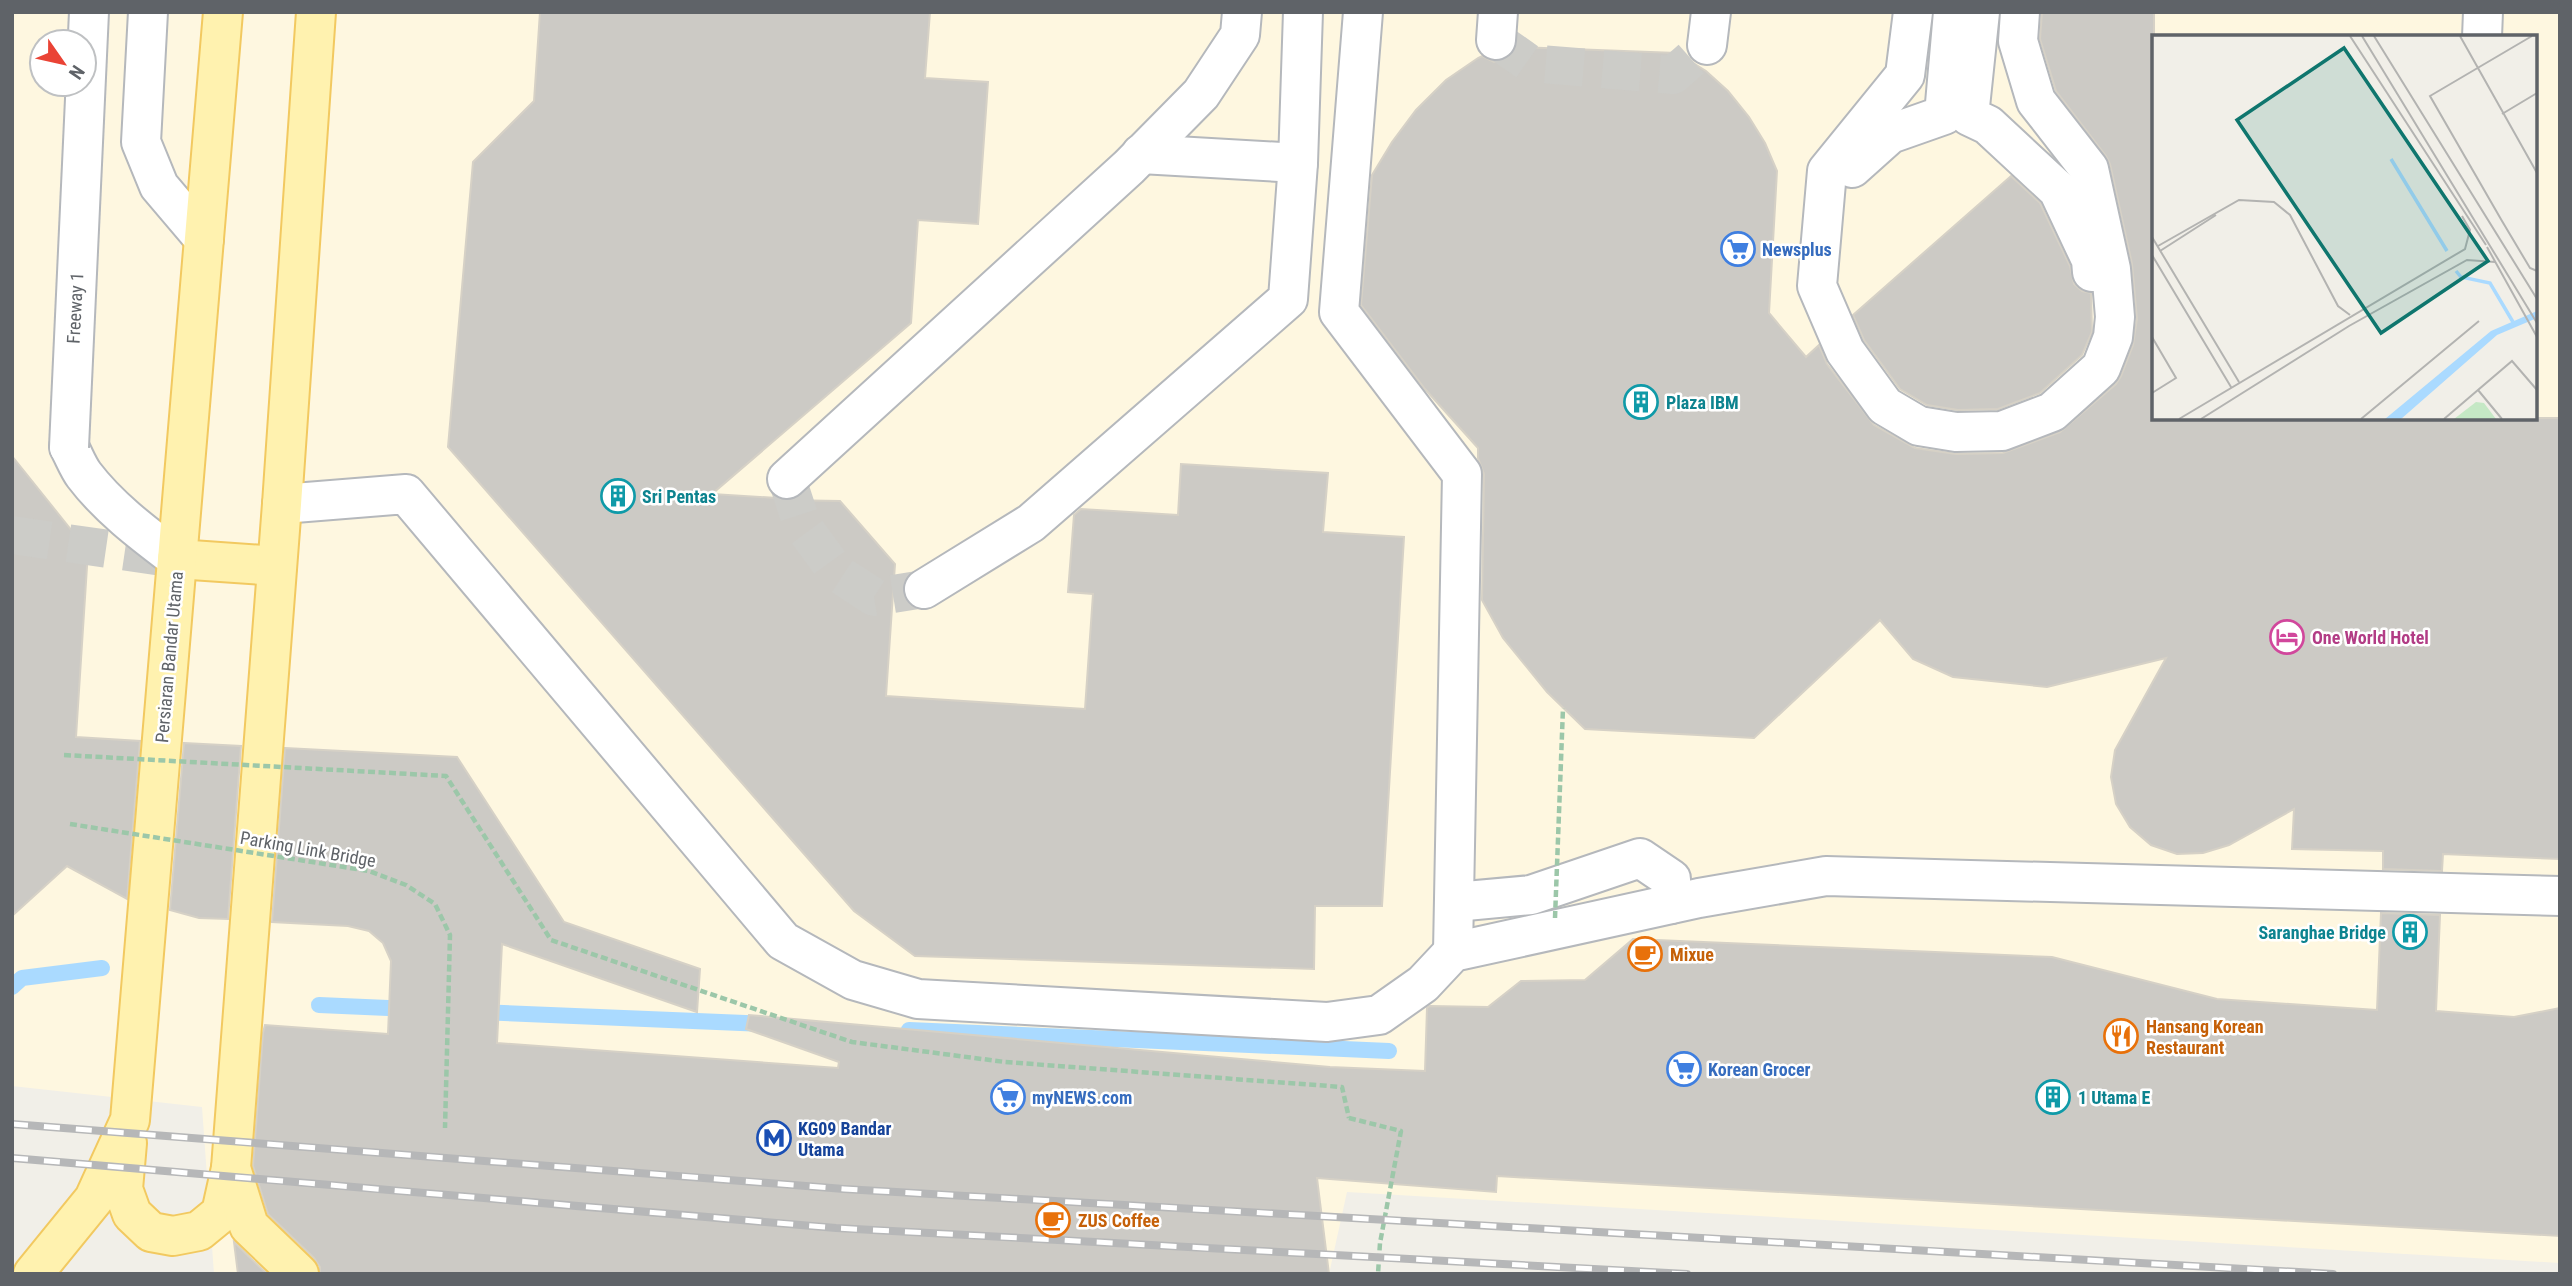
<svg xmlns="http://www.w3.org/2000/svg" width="2572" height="1286" viewBox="0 0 2572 1286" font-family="'Roboto Condensed',sans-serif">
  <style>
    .commercial { fill: #fef7e0; fill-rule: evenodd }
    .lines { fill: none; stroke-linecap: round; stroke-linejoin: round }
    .stream { stroke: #aadaff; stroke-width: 16 }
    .building { fill: #cccac5; stroke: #d6d1c6; stroke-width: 2 }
    .minor-tunnel { stroke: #ccccc8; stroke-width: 38; stroke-dasharray: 38 19; stroke-linecap: butt }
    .minor-casing { stroke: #b5b8bc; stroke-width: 42 }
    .major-casing { stroke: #f2c960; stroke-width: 42 }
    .path { stroke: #9cc7a9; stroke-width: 4.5; stroke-dasharray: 7 3.5; stroke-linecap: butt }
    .minor { stroke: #fff; stroke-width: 38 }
    .major { stroke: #fff2af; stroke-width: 38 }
    .rail-casing { stroke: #b6b7b8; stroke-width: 8 }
    .rail { stroke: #fff; stroke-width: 5; stroke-dasharray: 16; stroke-linecap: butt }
    .minor-bridge-casing { stroke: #b5b8bc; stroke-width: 42; stroke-linecap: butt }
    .path-bridge { stroke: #9cc7a9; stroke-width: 4.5; stroke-dasharray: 7 3.5; stroke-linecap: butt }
    .minor-bridge { stroke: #fff; stroke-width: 38 }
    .labels { text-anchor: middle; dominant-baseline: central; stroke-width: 5; stroke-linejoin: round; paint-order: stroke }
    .shop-label { font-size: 18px; font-weight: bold; fill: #366cbe; stroke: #fff; text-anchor: start }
    .street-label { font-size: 18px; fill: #5f6368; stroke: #fff }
    .culture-label { font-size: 18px; font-weight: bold; fill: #0d838f; stroke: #fff; text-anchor: start }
    .hotel-label { font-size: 18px; font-weight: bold; fill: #b23c85; stroke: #fff; text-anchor: start }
    .food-label { font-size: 18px; font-weight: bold; fill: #c56008; stroke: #fff; text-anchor: start }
    .transit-label { font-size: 18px; font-weight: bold; fill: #164399; stroke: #fff; text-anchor: start }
    .inset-river { fill: none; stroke: #aadaff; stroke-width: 3.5 }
    .inset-road { fill: none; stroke: #b3b3b1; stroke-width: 2 }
    .view { fill: #0f766e; fill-opacity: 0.15; stroke: #0f766e; stroke-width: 3.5 }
    .inset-edge { fill: none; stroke: #5f6368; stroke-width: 3.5 }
  </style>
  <rect width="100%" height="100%" fill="#f1efe8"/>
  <path class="commercial" d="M12 12H2560V1263L1347 1192 1329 1274H214L202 1107 12 1086ZM2154 37H2535V418H2154ZM42 42H84V84H42Z"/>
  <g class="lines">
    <g class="stream">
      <path d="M12 987 22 978 102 968"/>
      <path d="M319 1005 411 1009"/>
      <path d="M479 1012 767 1024"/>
      <path d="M909 1030 1389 1051"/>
    </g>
  </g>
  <g class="building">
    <path d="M540 12H930L925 78 988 82 978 224 918 220 911 323 712 494 777 498 781 500 840 501 895 564 886 696 1085 709 1093 594 1068 592 1074 515 1081 509 1178 515 1181 464 1328 473 1323 532 1404 537 1382 906H1315L1314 969 915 956 854 911 448 447 473 162 534 101Z"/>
    <path d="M2042 12H2154V418H2560V859L2443 854 2442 871 2383 869V851L2292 849 2294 809 2229 845 2203 853 2177 854 2151 845 2130 827 2116 804 2111 777 2115 750 2166 658 2047 687 1953 677 1913 659 1880 620 1754 738 1585 729 1547 692 1503 638 1482 600 1484 474 1478 458V448L1425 389 1361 305 1372 175 1392 142 1416 110 1446 80 1478 58 1482 56 1494 62 1505 60 1514 53 1516 47 1677 53 1706 71 1728 91 1749 117 1765 143 1777 171 1769 313 1806 357 1819 345 1827 364 1874 425 1915 448 1956 454 2003 453 2060 432 2116 384 2121 376 2133 345 2137 319 2132 264 2110 164 2106 156 2056 91 2040 39Z"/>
    <path d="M2011 176 2040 203 2070 266 2074 284 2082 291 2091 293 2092 332 2082 355 2040 393 1998 409 1958 410 1927 405 1900 389 1864 340 1853 315Z"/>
    <path d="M12 456 88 551 76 737 140 741 127 899 67 866 12 916Z"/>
    <path d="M184 743 241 746 228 919 199 918 170 910Z"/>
    <path d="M285 748 457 757 564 922 700 969 697 1012 502 944 497 1043 838 1068 839 1062 746 1029 749 1015 1330 1067 1425 1071 1427 1008 1430 1006 1488 1007 1521 981 1585 980 1633 939 2052 957 2217 999 2377 1010 2381 913 2440 915 2436 1011 2514 1017 2560 1008V1236L1497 1176 1496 1192 1317 1178 1329 1274H320V1267L314 1258 268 1214 253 1166 263 1033 265 1025 388 1034 391 961 383 943 369 931 348 926 272 922Z"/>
    <path d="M234 1242 267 1274H238Z"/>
  </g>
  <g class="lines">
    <g class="minor-tunnel">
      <path d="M1496 40 1529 63 1673 75 1707 45"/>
      <path d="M787 479 802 525 837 573 874 597 924 589"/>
      <path d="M12 535 177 559"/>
    </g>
    <g class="minor-casing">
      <g id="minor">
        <path d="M148 12 141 142 159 186 204 239"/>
        <path d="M1363 12 1339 312 1462 474 1453 952"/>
        <path d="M1913 12 1905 75 1827 171 1817 286 1845 351 1885 406 1919 426 1956 432 2002 431 2052 412 2101 368 2113 337 2115 317 2111 269 2089 169 2036 101 2018 41 2020 12"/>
        <path d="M1980 12 1969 116 1988 125 2058 190 2091 260 2092 272"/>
        <path d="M2482 37 2483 12"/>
        <path d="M1496 40 1498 12"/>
        <path d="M1707 45 1711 12"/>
        <path d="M1141 154 1298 163"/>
        <path d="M1852 168 1890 134 1944 115 1953 12"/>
        <path d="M69 447C74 456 78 467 84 475 109 508 144 534 177 559"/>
        <path d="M787 479 1129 167 1201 94 1240 35 1242 12"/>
        <path d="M282 504 406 494 783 941 853 980 918 999 1327 1022 1379 1015 1423 984 1453 952 1699 898 1826 876 2560 896"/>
        <path d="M924 589 1031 523 1288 299 1298 163 1303 12"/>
        <path d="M1455 902 1531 895 1640 858 1671 879V904"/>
      </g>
    </g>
    <g class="major-casing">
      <g id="major">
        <path d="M177 559 277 566"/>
        <path d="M127 1143 123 1189 132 1214 151 1232 173 1236 199 1231 221 1213 231 1168"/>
        <path d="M33 1274 94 1199 130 1120 223 12"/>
        <path d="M299 1274 249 1226 231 1168 282 504 316 12"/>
      </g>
    </g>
    <path class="path" d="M1349 1118 1401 1131 1380 1243 1378 1274"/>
    <use href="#minor" class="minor"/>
    <use href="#major" class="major"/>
    <g class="rail-casing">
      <g id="rail">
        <path d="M12 1124 844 1189 2333 1274"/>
        <path d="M12 1158 836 1228 1687 1274"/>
      </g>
    </g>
    <use href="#rail" class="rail"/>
    <g class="minor-bridge-casing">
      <path id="minor-bridge" d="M69 447 89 12"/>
    </g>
    <g class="path-bridge">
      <path d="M64 755 446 776 551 940 852 1042 1005 1062 1342 1087 1349 1118"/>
      <path d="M70 824 369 871 406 885 435 904 450 935 445 1128"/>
      <path d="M1555 918 1563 708"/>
    </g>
    <use href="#minor-bridge" class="minor-bridge"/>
  </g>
  <defs>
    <g id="supermarket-ring" transform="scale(1.75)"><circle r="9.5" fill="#fff" stroke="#3f7fe0" stroke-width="1.5"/><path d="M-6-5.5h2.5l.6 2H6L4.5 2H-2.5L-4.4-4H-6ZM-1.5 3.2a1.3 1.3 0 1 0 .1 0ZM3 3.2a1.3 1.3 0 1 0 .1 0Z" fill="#3f7fe0"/></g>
    <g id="building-ring" transform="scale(1.75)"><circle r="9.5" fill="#fff" stroke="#0f9aa8" stroke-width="1.5"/><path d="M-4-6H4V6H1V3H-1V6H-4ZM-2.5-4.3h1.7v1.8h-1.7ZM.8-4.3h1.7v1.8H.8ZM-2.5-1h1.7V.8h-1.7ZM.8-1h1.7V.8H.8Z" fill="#0f9aa8"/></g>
    <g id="hotel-ring" transform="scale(1.75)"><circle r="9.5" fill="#fff" stroke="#d1479c" stroke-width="1.5"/><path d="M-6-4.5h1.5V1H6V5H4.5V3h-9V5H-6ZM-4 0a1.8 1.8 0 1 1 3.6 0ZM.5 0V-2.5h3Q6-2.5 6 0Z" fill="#d1479c"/></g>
    <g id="cafe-ring" transform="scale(1.75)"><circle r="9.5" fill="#fff" stroke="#e8710a" stroke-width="1.5"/><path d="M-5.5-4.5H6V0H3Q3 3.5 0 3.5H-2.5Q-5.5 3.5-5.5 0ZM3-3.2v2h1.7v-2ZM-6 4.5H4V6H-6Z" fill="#e8710a"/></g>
    <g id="restaurant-ring" transform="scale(1.75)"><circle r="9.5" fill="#fff" stroke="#e8710a" stroke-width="1.5"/><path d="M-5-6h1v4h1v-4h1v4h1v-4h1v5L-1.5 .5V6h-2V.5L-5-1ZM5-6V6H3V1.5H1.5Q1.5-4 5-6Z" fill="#e8710a"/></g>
    <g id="metro-ring" transform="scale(1.75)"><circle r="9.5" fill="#fff" stroke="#1a4fb4" stroke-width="1.5"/><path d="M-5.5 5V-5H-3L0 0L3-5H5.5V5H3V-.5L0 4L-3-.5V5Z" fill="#1a4fb4"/></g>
  </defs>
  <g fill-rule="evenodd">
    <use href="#supermarket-ring" x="1738" y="249"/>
    <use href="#building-ring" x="1641" y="402"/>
    <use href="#building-ring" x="618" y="496"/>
    <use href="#hotel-ring" x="2287" y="637"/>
    <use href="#building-ring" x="2410" y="932"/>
    <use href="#cafe-ring" x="1645" y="954"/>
    <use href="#restaurant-ring" x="2121" y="1036"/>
    <use href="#supermarket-ring" x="1684" y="1069"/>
    <use href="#supermarket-ring" x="1008" y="1097"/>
    <use href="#building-ring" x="2053" y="1097"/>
    <use href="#metro-ring" x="774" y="1138"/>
    <use href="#cafe-ring" x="1053" y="1220"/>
  </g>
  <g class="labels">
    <g class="shop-label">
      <text x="1762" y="249">Newsplus</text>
      <text x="1708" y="1069">Korean Grocer</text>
      <text x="1032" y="1097">myNEWS.com</text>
    </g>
    <g class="street-label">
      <text transform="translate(75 308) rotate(-87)">Freeway 1</text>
      <text transform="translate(169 657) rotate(-85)">Persiaran Bandar Utama</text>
      <text transform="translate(308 849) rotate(10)">Parking Link Bridge</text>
    </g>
    <g class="culture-label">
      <text x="1666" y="402">Plaza IBM</text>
      <text x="642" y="496">Sri Pentas</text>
      <text x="2386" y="932" text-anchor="end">Saranghae Bridge</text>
      <text x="2078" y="1097">1 Utama E</text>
    </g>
    <g class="hotel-label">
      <text x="2312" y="637">One World Hotel</text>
    </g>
    <g class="food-label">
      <text x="1670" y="954">Mixue</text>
      <text x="2146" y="1026">Hansang Korean<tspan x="2146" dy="21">Restaurant</tspan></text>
      <text x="1078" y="1220">ZUS Coffee</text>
    </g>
    <g class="transit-label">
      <text x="798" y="1128">KG09 Bandar<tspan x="798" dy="21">Utama</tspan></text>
    </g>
  </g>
  <g transform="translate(2152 35)">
    <rect width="385" height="385" fill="#f1efe8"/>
    <path d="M324 367 332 368 344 384H302Z" fill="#c5e8c5"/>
    <path d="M385 276V283L345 300 249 384H233L339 296Z" fill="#aadaff"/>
    <path class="inset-river" d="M239 124 295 216M304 236 309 242 338 248 361 287"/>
    <path class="inset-road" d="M198 1 334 210M210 1 385 288M222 1 385 264M308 1 385 138M380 1 278 61 350 186 378 233 385 236M350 79 385 58M0 202 87 347M6 211 87 165 122 167 138 180 186 271 198 280M335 212 385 302M8 216 64 180M0 220 79 352M0 302 24 343 0 358M326 355 350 384M27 384 313 214 318 195 310 181M49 384 197 291 315 225 343 227M209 384 327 286M292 384 360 326 385 355"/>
    <path class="view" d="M192 13 336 226 229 298 85 85Z"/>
    <rect width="385" height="385" class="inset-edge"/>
  </g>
  <rect width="2572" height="1286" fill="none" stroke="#5f6368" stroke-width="28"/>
  <g transform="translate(63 63) rotate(124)"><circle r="33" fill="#ffffff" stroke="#bfc1c3" stroke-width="2"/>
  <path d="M0-5L12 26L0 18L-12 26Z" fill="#ea4335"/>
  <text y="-10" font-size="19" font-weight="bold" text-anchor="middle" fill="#5f6368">N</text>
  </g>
</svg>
